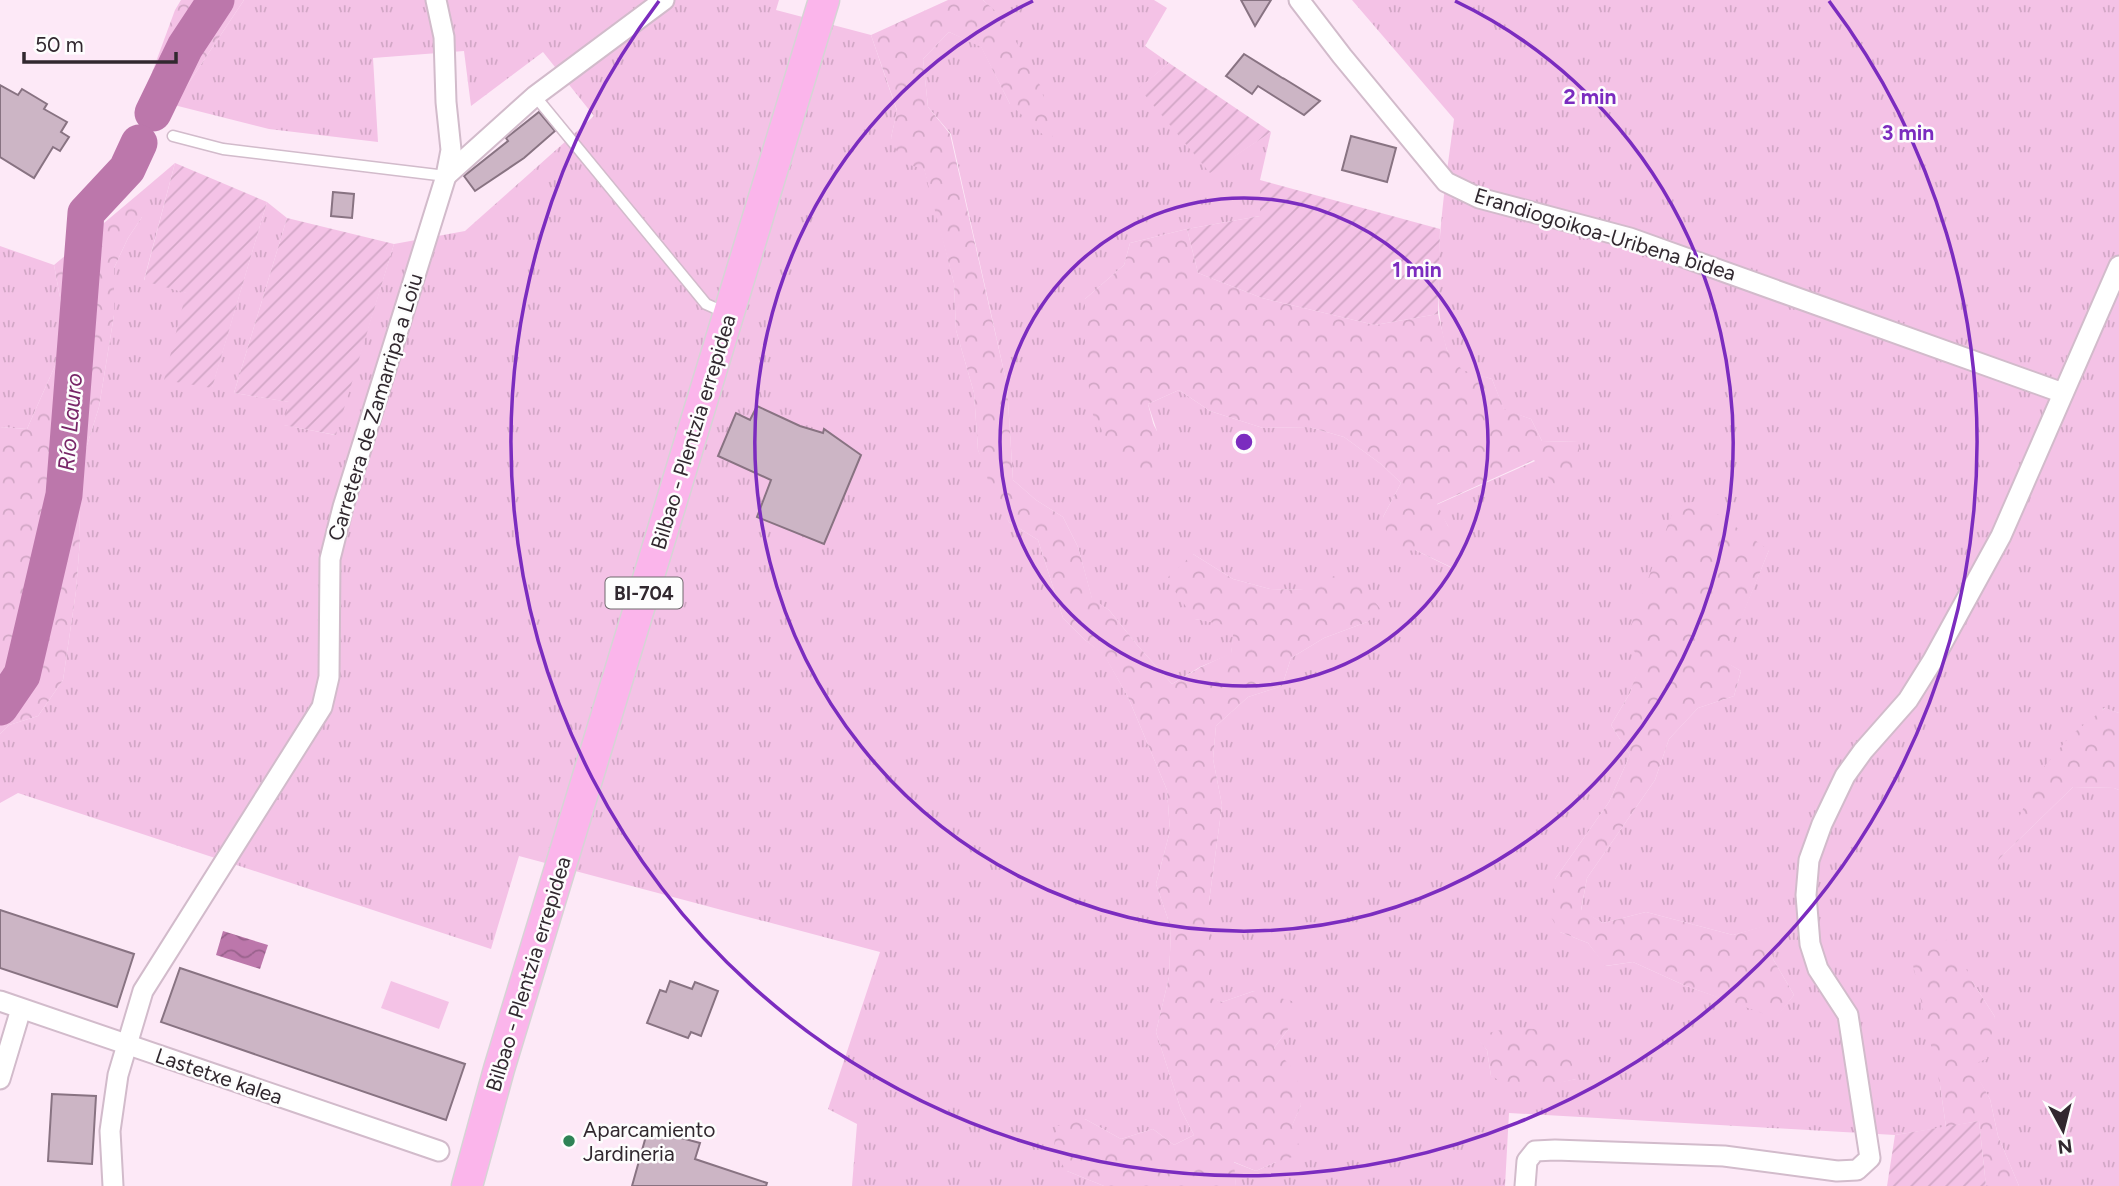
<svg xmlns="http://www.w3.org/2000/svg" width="2119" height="1186" viewBox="0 0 2119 1186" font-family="Figtree,sans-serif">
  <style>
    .grass { fill: url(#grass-tufts); fill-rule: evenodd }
    .forest { fill: url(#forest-crowns) }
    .garden { fill: url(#garden-furrows) }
    .pitch { fill: #f4c2e6 }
    .water { fill: url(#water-waves) }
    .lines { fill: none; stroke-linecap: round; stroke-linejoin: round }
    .river { stroke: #bc77ab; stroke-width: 37 }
    .building { fill: #ccb5c5; stroke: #887382; stroke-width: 2 }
    .service-casing { stroke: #d2bbcb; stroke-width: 13 }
    .minor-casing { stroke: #d2bbcb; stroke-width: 23 }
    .primary-casing { stroke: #d6d4d5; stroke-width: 33 }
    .service { stroke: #fff; stroke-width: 10 }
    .minor { stroke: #fff; stroke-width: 19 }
    .primary { stroke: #fbb5eb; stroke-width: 30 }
    .ring { fill: none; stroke: #7b2cbf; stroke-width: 3.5 }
    .poi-dot { fill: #2e8356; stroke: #fdfdfd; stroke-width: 2.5 }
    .labels { text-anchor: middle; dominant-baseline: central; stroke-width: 5; stroke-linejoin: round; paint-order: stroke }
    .shield { fill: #fdfdfd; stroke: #6e686d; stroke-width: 2 }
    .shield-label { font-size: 19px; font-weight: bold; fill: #31282f }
    .street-label { font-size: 21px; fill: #31282f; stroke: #fdfdfd }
    .poi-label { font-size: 21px; fill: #31282f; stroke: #fdfdfd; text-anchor: start }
    .water-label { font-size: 23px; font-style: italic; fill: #782668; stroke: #fdfdfd }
    .centre { fill: #7b2cbf; stroke: #fdfdfd; stroke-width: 3.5 }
    .ring-label { font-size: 21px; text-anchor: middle; font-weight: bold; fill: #7b2cbf; stroke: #fdfdfd; stroke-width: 5; stroke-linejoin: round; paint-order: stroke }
  </style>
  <defs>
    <pattern id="grass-tufts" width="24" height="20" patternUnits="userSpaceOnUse" patternTransform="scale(1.75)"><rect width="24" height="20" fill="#f4c2e6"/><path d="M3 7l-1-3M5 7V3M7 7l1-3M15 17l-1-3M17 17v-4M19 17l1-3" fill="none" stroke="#d2a7c6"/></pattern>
    <pattern id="forest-crowns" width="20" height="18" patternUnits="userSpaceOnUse" patternTransform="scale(1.75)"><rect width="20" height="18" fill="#f4c2e6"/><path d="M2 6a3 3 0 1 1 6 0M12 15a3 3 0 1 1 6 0" fill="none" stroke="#d2a7c6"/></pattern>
    <pattern id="garden-furrows" width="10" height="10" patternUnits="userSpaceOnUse" patternTransform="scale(1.75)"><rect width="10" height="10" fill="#f4c2e6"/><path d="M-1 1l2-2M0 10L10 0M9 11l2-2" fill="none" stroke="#d2a7c6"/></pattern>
    <pattern id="water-waves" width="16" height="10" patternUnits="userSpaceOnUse" patternTransform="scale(1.75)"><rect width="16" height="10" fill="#bc77ab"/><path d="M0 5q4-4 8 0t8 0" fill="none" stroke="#99628c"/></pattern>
  </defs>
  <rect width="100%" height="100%" fill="#fde9f7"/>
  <g class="grass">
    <path d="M244 0H779L776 10 871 35 897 111 891 138 924 168 935 207 954 283 956 330 974 393 978 450 1009 522 1038 540 1063 618 1085 640 1104 654 1128 697 1167 790 1170 831 1156 884 1171 928 1169 977 1156 1032 1181 1110 1194 1135 1174 1145 1153 1129 1121 1139 1085 1119 1067 1171 1104 1186H852L857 1124 828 1109 880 952 519 856 491 949 18 793 0 803V734L9 725 38 716 63 680 76 591 80 539 78 474 99 407 114 315V268L128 238 142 217V191L175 163 144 280 187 293 165 379 212 387 267 202 287 218 234 393 290 402 284 425 335 435 394 244 465 231 594 116 543 52 471 106 464 51 373 58 378 142 269 129 174 105Z"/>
    <path d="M983 0H1154L1167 8 1145 46 1169 63 1140 88 1210 172 1271 132 1260 180V216L1187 229 1130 243 1124 265 1085 299 1157 431 1148 404 1179 390 1210 411 1263 428 1309 427 1344 437 1381 464 1401 483 1383 517 1415 550 1454 569 1448 526 1436 505 1578 442 1542 441 1531 419 1504 410 1492 379C1484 376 1468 375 1461 370 1418 338 1448 169 1454 119L1352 0H2119V713L2104 708 2000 858 2073 787 2114 788 2119 790V1186H2019L1998 1136 1990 1099 1970 1065 1995 1017 1972 981 1940 1085 1946 1127 1895 1135 1509 1113 1505 1186H1236L1233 1162 1256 1171 1276 1162 1301 1105 1274 1048 1289 1028 1254 991 1222 1002 1209 998V902L1222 805 1213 759 1216 726 1248 697 1282 686 1291 658 1324 638 1367 622 1304 590 1270 589 1233 579 1193 554 1195 619 1235 626 1231 654 1200 667 1172 684 1138 646 1109 610 1092 599 1078 547 1063 517 1036 500 1013 480 1007 385 951 134 928 107 923 59 949 32 981 46 1010 104 1014 40 1003 19ZM1769 550 1723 661 1741 671 1734 696 1698 708 1669 739 1655 780 1587 878 1581 911 1603 923 1646 912 1733 935 1766 926 1773 959 1794 995 1776 1017 1686 986 1633 962 1606 966 1588 943 1560 932 1555 879 1609 802 1630 755 1611 725 1630 693 1642 661ZM1476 1036 1576 1079 1551 1084 1491 1076 1487 1050Z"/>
    <path d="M0 246 54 265 62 308 58 359 27 429 0 427Z"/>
  </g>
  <g class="forest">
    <path d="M181 0H244L174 105 143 97 175 10Z"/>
    <path d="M948 0H983L1003 18 1041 87 1055 146 1010 104 981 47 949 32 923 59 928 107 950 134 1007 385 1013 480 1036 500 1063 517 1078 547 1092 598 1109 610 1138 646 1172 684 1201 667 1231 653 1234 627 1195 619 1166 579 1193 554 1233 579 1270 589 1304 590 1317 572 1360 583 1382 611 1367 622 1324 638 1291 658 1282 686 1248 697 1216 726 1213 759 1222 805 1209 902V997L1222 1002 1254 991 1299 1003 1289 1028 1274 1048 1296 1072 1301 1105 1292 1126 1302 1154 1276 1162 1256 1171 1234 1162 1236 1186H1104L1067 1171 1053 1152 1057 1126 1085 1119 1121 1139 1153 1129 1174 1145 1194 1135 1181 1110 1156 1032 1169 977 1171 928 1156 884 1170 831 1167 790 1128 697 1104 655 1085 640 1063 618 1038 540 1009 522 989 483 978 450 974 393 956 330 954 283 924 169 902 163 891 138 897 110 871 35Z"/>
    <path d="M142 191V217L128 238 114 268V315L99 407 78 474 80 539 76 591 63 680 38 716 9 725 0 734V427L27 429 58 359 62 308 54 265Z"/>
    <path d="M1187 229 1198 273 1262 298 1375 325 1438 314 1447 350 1462 370 1492 379 1504 409 1531 419 1542 441 1578 442 1582 476 1554 484 1534 460 1437 504 1448 526 1463 548 1455 569 1415 550 1391 553 1383 517 1401 483 1381 464 1344 437 1309 427 1263 428 1210 411 1179 390 1148 404 1165 468 1146 491 1115 452 1093 415 1085 361V299L1124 265 1130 243Z"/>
    <path d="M1697 500 1769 550 1724 661 1741 671 1734 696 1698 708 1669 739 1655 780 1587 878 1581 910 1603 923 1646 912 1733 935 1767 925 1773 959 1794 995 1776 1018 1686 986 1633 962 1605 966 1588 943 1560 932 1548 912 1555 879 1609 802 1630 755 1611 725 1630 693 1641 661 1626 639 1673 511Z"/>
    <path d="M2105 708 2119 713V790L2114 788 2073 787 1998 860 2043 768 2071 735Z"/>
    <path d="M1951 938 1972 981 1995 1017 1987 1059 1971 1065 1990 1099 1998 1136 2019 1186H1986L1979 1121 1946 1127 1940 1085 1911 956Z"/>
    <path d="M1510 1028 1535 1029 1569 1054 1576 1079 1522 1092 1491 1076 1487 1050 1475 1036Z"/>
  </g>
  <g class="garden">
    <path d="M1169 63 1271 132 1210 173 1139 88Z"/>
    <path d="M175 163 267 202 212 388 164 380 186 293 144 281Z"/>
    <path d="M1260 180 1440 229 1438 314 1375 325 1262 298 1198 273 1187 229 1260 216Z"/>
    <path d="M287 218 394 244 336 435 283 425 289 402 234 393Z"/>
    <path d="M1979 1121 1986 1186H1887L1895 1135Z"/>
  </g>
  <path class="pitch" d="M391 981 449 1002 439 1029 381 1008Z"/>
  <path class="water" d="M223 931 268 945 260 969 216 955Z"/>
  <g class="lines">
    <g class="river">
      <path d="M153 113 185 47 216 0"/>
      <path d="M0 707 22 675 64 495 86 213 127 169 139 143"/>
    </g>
  </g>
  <g class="building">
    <path d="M1241 0H1271L1255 26Z"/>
    <path d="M1244 54 1284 79 1283 78 1320 101 1304 115 1258 86 1252 94 1226 76Z"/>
    <path d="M0 85 18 95 22 89 47 104 44 109 67 122 61 132 69 137 60 151 53 147 34 178 0 157Z"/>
    <path d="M539 112 555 131 524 158 475 191 464 176 508 141 506 138Z"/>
    <path d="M1351 136 1396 148 1387 182 1342 170Z"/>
    <path d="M333 192 354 194 352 218 331 216Z"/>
    <path d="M757 406 800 426 823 433 824 429 861 455 824 544 757 517 771 480 718 456 736 413 750 420Z"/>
    <path d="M0 910 134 954 117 1007 0 968Z"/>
    <path d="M180 968 465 1064 446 1120 161 1022Z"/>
    <path d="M670 981 692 989 695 982 718 991 701 1036 691 1032 688 1038 647 1023 660 990 666 992Z"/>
    <path d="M52 1094 96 1096 92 1164 48 1161Z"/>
    <path d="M648 1129 700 1143 695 1159 767 1183 766 1186H632Z"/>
  </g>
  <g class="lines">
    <g class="service-casing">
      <g id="service">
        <path d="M535 96 706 304 726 313"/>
        <path d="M173 136 223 149 446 176"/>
      </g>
    </g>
    <g class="minor-casing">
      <g id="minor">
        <path d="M1299 0 1342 56 1446 182 1479 198 1630 238 2063 393"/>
        <path d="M446 176 535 96 664 0"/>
        <path d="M0 1001 439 1151"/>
        <path d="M0 1079 21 1009"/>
        <path d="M113 1186 110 1131 118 1075 143 991 322 707 329 677 330 559 343 507 446 176 451 150 446 102 444 37 436 0"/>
        <path d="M1525 1186 1527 1161 1535 1151 1555 1150 1724 1156 1837 1171 1857 1170 1870 1158 1848 1015 1818 969 1810 944 1806 895 1809 860 1822 824 1845 776 1863 751 1908 700 1933 660 2001 536 2119 266"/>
      </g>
    </g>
    <g class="primary-casing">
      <path id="primary" d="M467 1186 499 1069 824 0"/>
    </g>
    <use href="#service" class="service"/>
    <use href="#minor" class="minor"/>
    <use href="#primary" class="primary"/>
  </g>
  <g class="ring">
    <circle cx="1244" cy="442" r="244"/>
    <path d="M1455 1A489 489 0 1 1 1033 1"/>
    <path d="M1829 1A733 733 0 1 1 659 1"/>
  </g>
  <circle class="poi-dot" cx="569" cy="1141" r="7"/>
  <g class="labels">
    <rect class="shield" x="605.5" y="577.5" width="77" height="31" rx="5"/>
    <g class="shield-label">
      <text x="644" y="593">BI-704</text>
    </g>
    <g class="street-label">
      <text transform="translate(1605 234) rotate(17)">Erandiogoikoa-Uribena bidea</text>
      <text transform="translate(375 407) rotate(-73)">Carretera de Zamarripa a Loiu</text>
      <text transform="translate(693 432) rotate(-73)">Bilbao - Plentzia errepidea</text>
      <text transform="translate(528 974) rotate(-73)">Bilbao - Plentzia errepidea</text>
      <text transform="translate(219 1076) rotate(19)">Lastetxe kalea</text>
    </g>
    <g class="poi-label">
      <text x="583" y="1129">Aparcamiento<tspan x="583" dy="24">Jardineria</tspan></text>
    </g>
    <g class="water-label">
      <text transform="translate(70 422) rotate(-85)">Río Lauro</text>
    </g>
  </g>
  <circle cx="1244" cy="442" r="10" class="centre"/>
  <g class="ring-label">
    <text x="1590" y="104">2 min</text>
    <text x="1908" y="140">3 min</text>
    <text x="1417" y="277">1 min</text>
  </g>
  <g transform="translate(2063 1130) rotate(173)" stroke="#fdfdfd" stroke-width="5" paint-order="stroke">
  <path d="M0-5L12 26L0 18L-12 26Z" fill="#31282f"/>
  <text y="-10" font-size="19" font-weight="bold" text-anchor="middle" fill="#31282f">N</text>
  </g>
  <path d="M24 52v10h152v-10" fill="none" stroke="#31282f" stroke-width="3.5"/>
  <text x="35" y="52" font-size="21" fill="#31282f" stroke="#fdfdfd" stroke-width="5" paint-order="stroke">50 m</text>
</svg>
